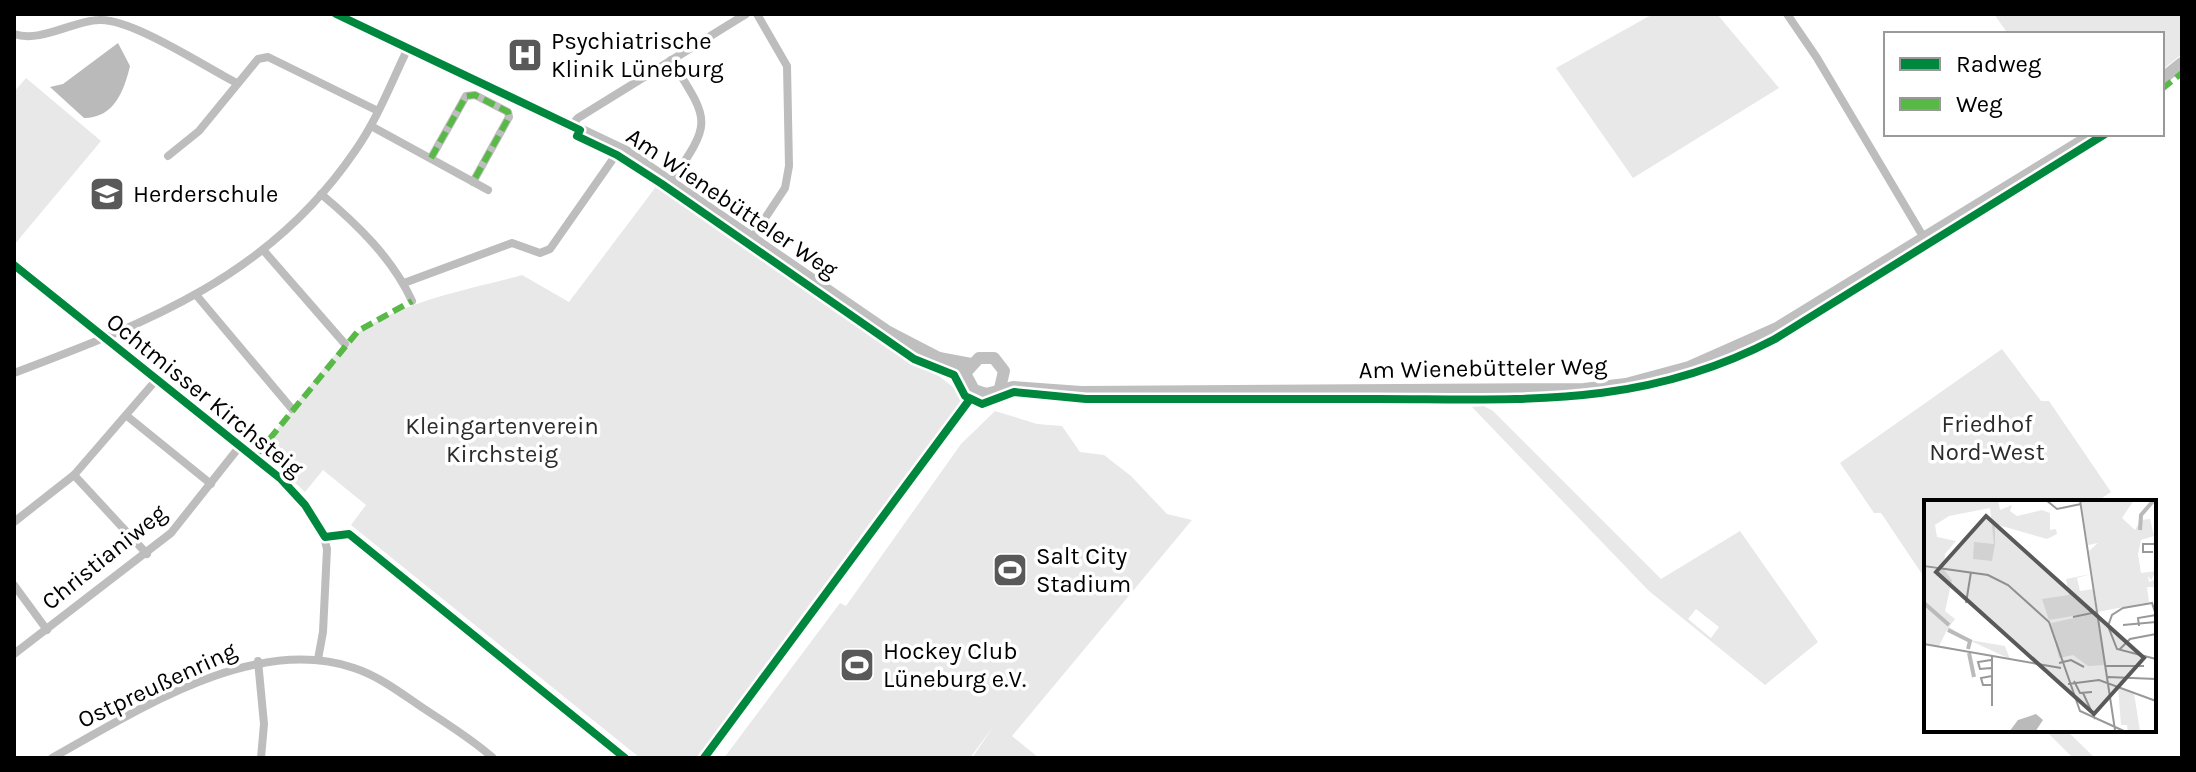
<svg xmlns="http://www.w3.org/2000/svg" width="2196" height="772" viewBox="0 0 2196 772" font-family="Karla,sans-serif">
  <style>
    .green { fill: #e8e8e8; fill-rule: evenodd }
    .water { fill: #bababa }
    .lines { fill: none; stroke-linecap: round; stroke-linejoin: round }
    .street { stroke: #bdbdbd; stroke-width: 8 }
    .secondary { stroke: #bfbfbf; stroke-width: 12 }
    .quiet { stroke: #58b947; stroke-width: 6; stroke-dasharray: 12 6; stroke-linecap: butt }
    .cycleway-casing { stroke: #fff; stroke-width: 13 }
    .cycleway { stroke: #00873e; stroke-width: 8 }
    .labels { text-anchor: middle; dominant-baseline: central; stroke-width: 7; stroke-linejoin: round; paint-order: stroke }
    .poi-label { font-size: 24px; fill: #000; stroke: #fff; text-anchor: start }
    .street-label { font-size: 24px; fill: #000; stroke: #fff }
    .park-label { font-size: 24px; fill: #2c2c2c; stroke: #fff }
    .inset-river { fill: none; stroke: #bababa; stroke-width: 4 }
    .inset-road { fill: none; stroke: #999; stroke-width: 2 }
    .view { fill: #595959; fill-opacity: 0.15; stroke: #595959; stroke-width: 4 }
    .inset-edge { fill: none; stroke: #000; stroke-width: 4 }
  </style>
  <rect width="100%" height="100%" fill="#fff"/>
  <g class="green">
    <path d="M1653 14H1717L1779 88 1633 178 1556 68Z"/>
    <path d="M1994 14H2182V54L2162 70V34H2008Z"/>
    <path d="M26 78 101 141 14 245V92Z"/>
    <path d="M658 184 930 369 958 391 963 403 702 758H640L351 525 366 505 323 470 305 492 261 451C288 417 326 357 359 332 405 300 469 290 522 275L569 302Z"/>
    <path d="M2002 349 2041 401H2049L2111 492 2096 502H1926V580L1881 513H1874L1840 463Z"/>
    <path d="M1484 406 1493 411 1661 579 1740 531 1818 642 1765 685 1649 591 1472 407ZM1696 609 1719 627 1711 638 1688 619Z"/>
    <path d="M995 411 1037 424 1062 426 1080 452 1104 455 1131 476 1167 514 1192 520 1012 736 1039 758H972L995 724 970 758H724L840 603 846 606 961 444Z"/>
    <path d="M2045 730H2066L2095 758H2073Z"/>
  </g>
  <path class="water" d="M118 43 130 66C124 91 114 118 84 118L50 87 63 84Z"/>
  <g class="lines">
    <g class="street">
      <path d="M1787 14 1817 58 1924 238"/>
      <path d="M14 34C41 43 72 21 99 20 131 18 204 66 235 82"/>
      <path d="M671 60C711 123 712 121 671 182"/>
      <path d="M371 126 488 190"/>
      <path d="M571 126 578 118 746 14"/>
      <path d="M168 156 199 131 258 59 268 57 378 111"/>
      <path d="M431 158 466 96 475 95 508 112 509 117 473 182"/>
      <path d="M321 194C357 224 393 259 412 301"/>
      <path d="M752 238 785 188 789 166 787 66 757 14"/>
      <path d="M264 251 345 344"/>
      <path d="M14 265 281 479C301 498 322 521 327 549L323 632 318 659"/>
      <path d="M404 283 512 243 540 253 550 249 620 149"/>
      <path d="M197 296 292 409"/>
      <path d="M14 373C149 322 270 276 355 151 377 120 391 83 408 48"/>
      <path d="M127 416 211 484"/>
      <path d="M74 475 147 554"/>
      <path d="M14 522 74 475 157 379"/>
      <path d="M325 537 349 534 625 758"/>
      <path d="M14 585 47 630"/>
      <path d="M14 654 171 533 240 446"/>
      <path d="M258 661 264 724 261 758"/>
      <path d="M52 758C138 710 254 634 354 668 379 676 402 694 423 708 447 724 472 739 493 758"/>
    </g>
    <g class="secondary">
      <path d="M336 14 626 152 887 331 939 358 971 364"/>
      <path d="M2162 79 2182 63"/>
      <path d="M939 358 967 377 974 390 986 394 1013 387 1081 392 1584 389 1626 384 1689 367 1777 328 2093 134"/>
      <path d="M968 370 979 358H994L1004 371 1000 388"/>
    </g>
    <g class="quiet">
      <path d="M2162 89 2182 73"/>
      <path d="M431 158 466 96 475 95 508 112 509 117 473 182"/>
      <path d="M258 453 358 331 412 301"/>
    </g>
    <g class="cycleway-casing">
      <g id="cycleway">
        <path d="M336 14 580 130 577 136 617 155 662 184 914 359 954 375 965 396 982 404 1014 392 1086 399C1183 399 1280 399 1378 399 1522 399 1642 409 1775 339L2105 134"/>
        <path d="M14 265 281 479 305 505 325 537 349 534 625 758"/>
        <path d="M704 758 970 399"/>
      </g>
    </g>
    <use href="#cycleway" class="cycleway"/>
  </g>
  <defs>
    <g id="hospital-square" transform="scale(1.8)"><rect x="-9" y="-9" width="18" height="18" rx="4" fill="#595959" stroke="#fff"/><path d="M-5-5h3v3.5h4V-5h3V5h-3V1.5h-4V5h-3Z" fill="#fff"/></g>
    <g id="school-square" transform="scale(1.8)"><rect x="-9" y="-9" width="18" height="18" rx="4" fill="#595959" stroke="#fff"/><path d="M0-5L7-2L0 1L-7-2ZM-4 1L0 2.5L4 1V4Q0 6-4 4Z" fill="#fff"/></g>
    <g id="stadium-square" transform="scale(1.8)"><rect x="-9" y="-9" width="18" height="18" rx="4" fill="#595959" stroke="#fff"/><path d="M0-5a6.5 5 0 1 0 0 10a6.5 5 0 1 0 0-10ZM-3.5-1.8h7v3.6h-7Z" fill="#fff"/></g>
  </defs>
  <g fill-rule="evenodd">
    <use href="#hospital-square" x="525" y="55"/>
    <use href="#school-square" x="107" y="194"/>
    <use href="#stadium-square" x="1010" y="570"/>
    <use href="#stadium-square" x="857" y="665"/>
  </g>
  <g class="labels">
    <g class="poi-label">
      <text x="551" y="41">Psychiatrische<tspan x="551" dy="28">Klinik Lüneburg</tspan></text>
      <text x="133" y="194">Herderschule</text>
      <text x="1036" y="556">Salt City<tspan x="1036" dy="28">Stadium</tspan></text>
      <text x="883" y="651">Hockey Club<tspan x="883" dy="28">Lüneburg e.V.</tspan></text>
    </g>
    <g class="street-label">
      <text transform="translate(732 203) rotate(34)">Am Wienebütteler Weg</text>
      <text transform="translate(1483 368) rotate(-1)">Am Wienebütteler Weg</text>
      <text transform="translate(205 395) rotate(39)">Ochtmisser Kirchsteig</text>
      <text transform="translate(104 557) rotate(-39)">Christianiweg</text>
      <text transform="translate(157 685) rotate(-25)">Ostpreußenring</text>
    </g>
    <g class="park-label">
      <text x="1987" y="424">Friedhof<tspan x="1987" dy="28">Nord-West</tspan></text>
      <text x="502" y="426">Kleingartenverein<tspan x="502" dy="28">Kirchsteig</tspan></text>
    </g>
  </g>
  <g transform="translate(1924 500)">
    <rect width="232" height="232" fill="#fff"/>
    <path d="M0 0H74L76 10 88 5 86 11 93 16 118 10 126 13V30L132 29 133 34 123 39 71 24V44L68 61 49 59 50 42 70 44 66 8 25 16 11 25 13 37 32 41 21 54 20 67 0 65ZM157 0H210L198 18 211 30 217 20 226 19 230 36 217 40 214 54 217 73 232 71 227 80 224 76 225 82 232 79 231 87H223L225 102 174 112 165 51 174 43 164 45ZM0 67 20 70 28 80 21 111 31 119 25 127 46 140 81 146 86 159 23 130 15 146 0 143ZM167 74 153 78 156 91 169 89 172 112 125 120 118 99 145 95 142 79ZM173 113 181 165 164 166 149 155 135 158 127 123ZM194 187 210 193 216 231 204 232 203 225H197Z" fill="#e8e8e8"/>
    <path d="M112 214 119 220 111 232H85L94 220Z" fill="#bababa"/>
    <path class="inset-river" d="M216 30 217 15 230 0M0 103 25 125M24 130 46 141 44 149M45 153 50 177"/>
    <path class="inset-road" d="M122 0 133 9 157 4M156 0 191 230M229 52H219V44H232V38M0 66 64 75 84 85 125 122 156 211 202 232M42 103 47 72M232 115 228 103 199 108 188 115 184 126 193 149 232 159M149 117 173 112M199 125 232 122M215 126 214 118 232 115M0 144 137 168M195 150 206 139 232 134M68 156V206M67 160 54 162 56 169 67 168M135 163 147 160 160 167M182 166H220M184 177 232 179M150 181 156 193 168 192M144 184 175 180 232 201M67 185H59L57 178 68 176M159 193 171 219"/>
    <path class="view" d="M62 16 220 158 170 214 12 72Z"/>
    <rect width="232" height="232" class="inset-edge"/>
  </g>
  <rect width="2196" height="772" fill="none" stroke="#000000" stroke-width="32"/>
  <rect x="1884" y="32" width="280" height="104" fill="#ffffff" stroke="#999999" stroke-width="2"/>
  <rect x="1900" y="58" width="40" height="12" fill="#00873e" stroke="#999999" stroke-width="2"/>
  <text x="1956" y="72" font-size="24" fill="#000000">Radweg</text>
  <rect x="1900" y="98" width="40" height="12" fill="#58b947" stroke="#999999" stroke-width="2"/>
  <text x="1956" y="112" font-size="24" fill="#000000">Weg</text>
</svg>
